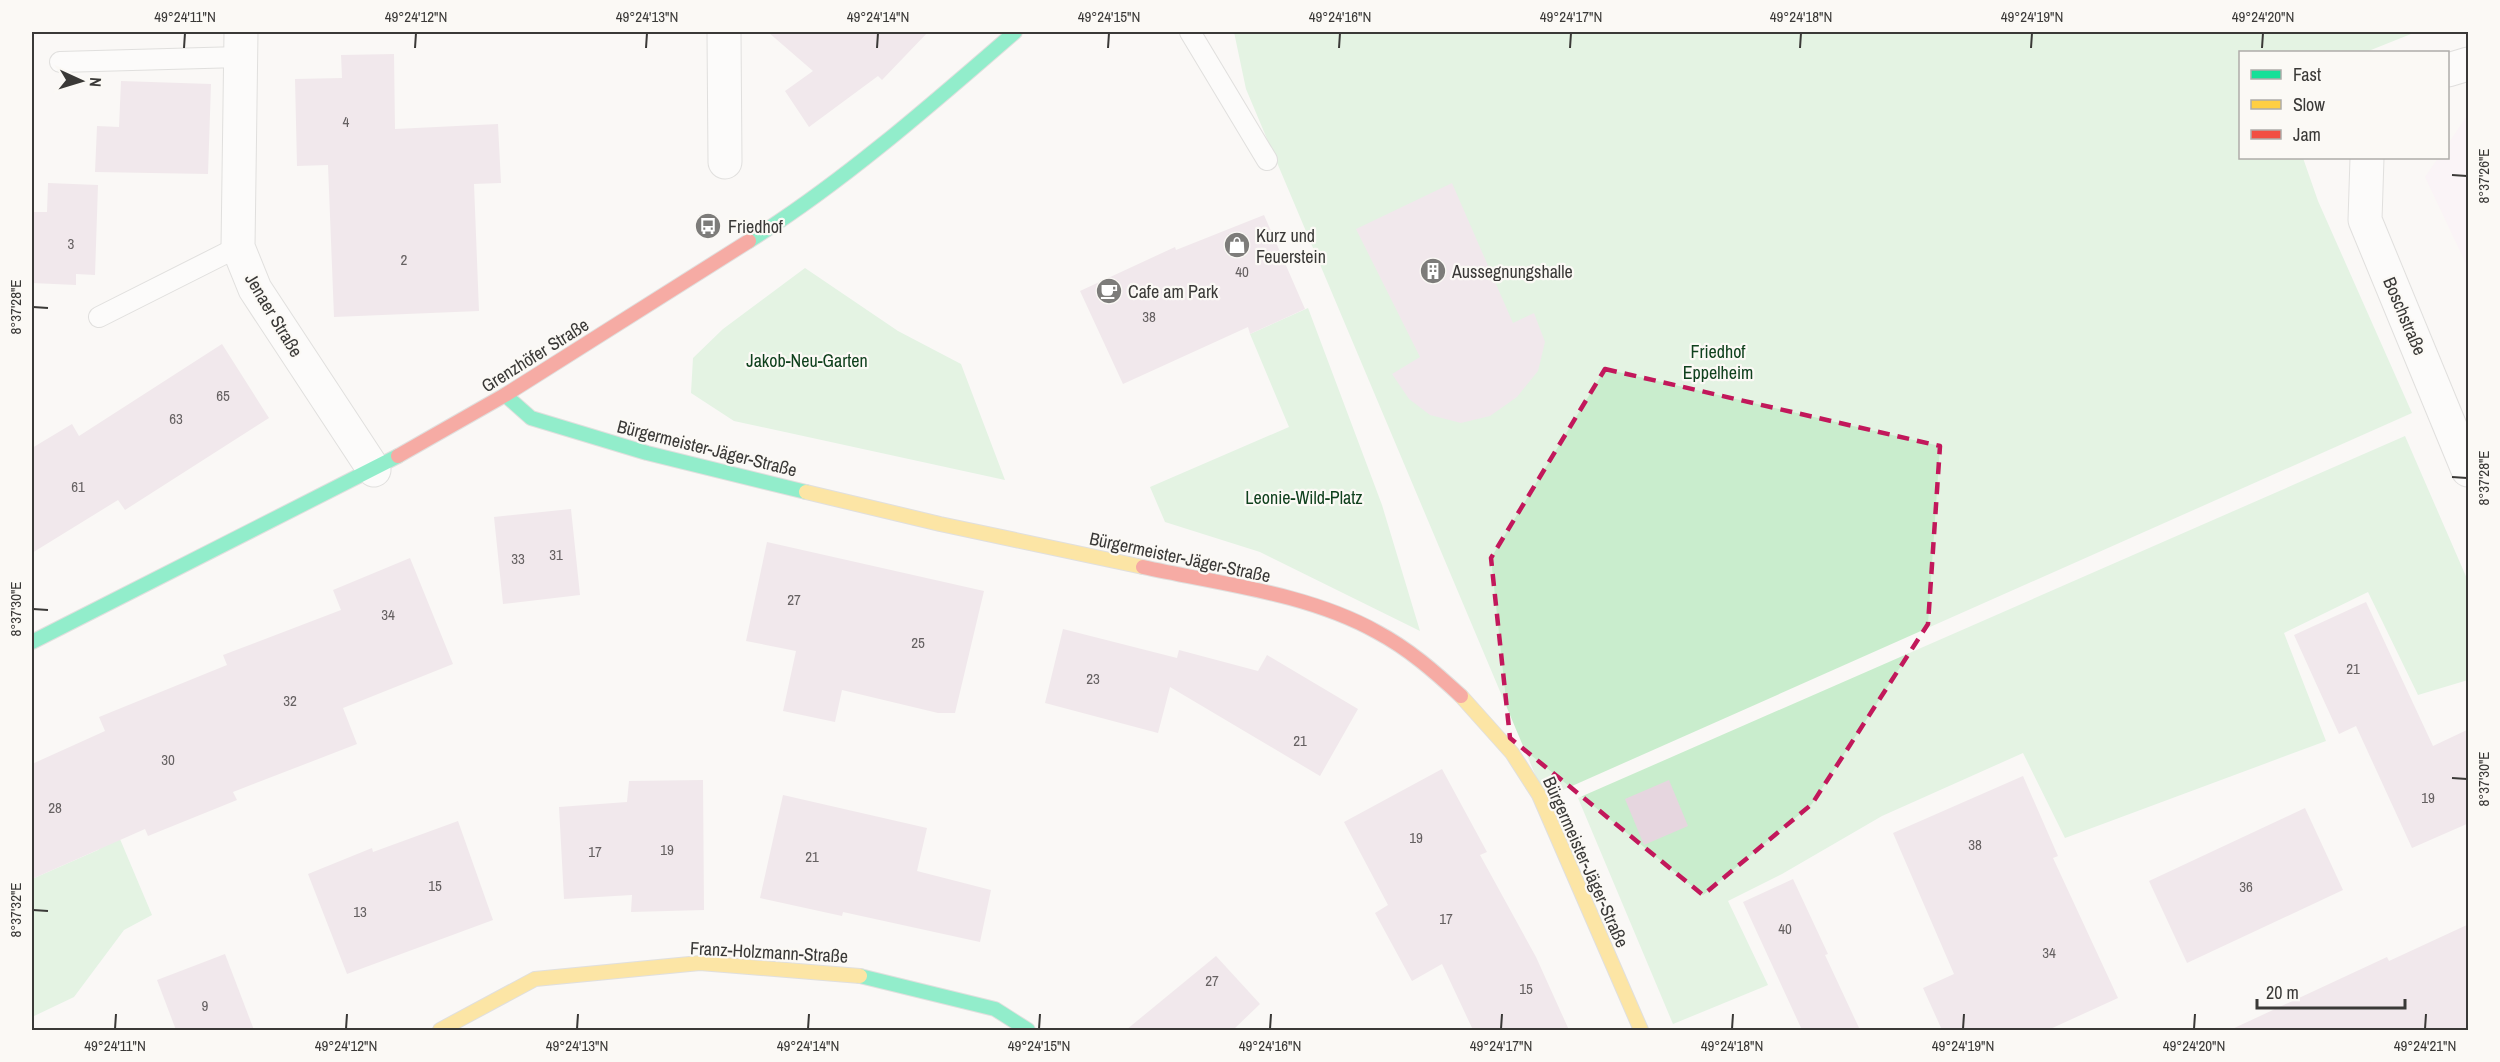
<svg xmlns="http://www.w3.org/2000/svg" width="2500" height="1062" viewBox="0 0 2500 1062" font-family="'Archivo Narrow',sans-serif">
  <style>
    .industrial { fill: #fbeff8 }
    .green { fill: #c9edcd }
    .building { fill: #e6d6df }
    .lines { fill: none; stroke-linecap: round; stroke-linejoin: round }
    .lane-casing { stroke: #c2c2c0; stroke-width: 22 }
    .street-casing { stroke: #c2c2c0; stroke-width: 35 }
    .fast-casing { stroke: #c2c2c0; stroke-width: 16 }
    .slow-casing { stroke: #c2c2c0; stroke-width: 16 }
    .jam-casing { stroke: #c2c2c0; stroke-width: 16 }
    .lane { stroke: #fefefe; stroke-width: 20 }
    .street { stroke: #fefefe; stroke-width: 33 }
    .fast { stroke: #16e098; stroke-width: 14 }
    .slow { stroke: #ffcf43; stroke-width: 14 }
    .jam { stroke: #f24e42; stroke-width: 14 }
    .marked { fill: none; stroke: #c2185b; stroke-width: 4.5; stroke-dasharray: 12 8; stroke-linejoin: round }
    .ticks { fill: none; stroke: #3a3937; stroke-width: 2 }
    .labels { text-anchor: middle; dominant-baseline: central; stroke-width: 4.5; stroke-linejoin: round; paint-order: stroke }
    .number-label { font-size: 15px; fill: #656061 }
    .poi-label { font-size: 18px; fill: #3a3937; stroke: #fbf9f5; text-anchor: start }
    .street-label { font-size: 18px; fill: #3a3937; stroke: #fbf9f5 }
    .park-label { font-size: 18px; fill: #0f401d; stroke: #fbf9f5 }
    .neatline { fill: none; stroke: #3a3937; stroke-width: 2 }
    .ticks-label { font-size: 15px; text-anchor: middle; fill: #3a3937 }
  </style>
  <rect width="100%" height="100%" fill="#faf8f6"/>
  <path class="industrial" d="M2468 114V268L2425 177 2438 158H2448V144Z"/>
  <g class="green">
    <path d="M1234 32H2416L2366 52H2240V158H2303L2318 201 2412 413 1545 798 1246 89Z"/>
    <path d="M805 268 898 331 961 364 1005 480 734 421 691 393 693 358 723 329Z"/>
    <path d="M1308 308 1382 505 1420 631 1260 552 1165 522 1150 487 1289 427 1250 334Z"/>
    <path d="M2405 436 2468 581V680L2418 695 2368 592 2284 633 2326 741 2065 838 2023 753 1882 816 1782 874 1728 901 1768 985 1673 1024 1578 798Z"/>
    <path d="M117 832 152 915 124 930 74 997 32 1017V879L98 850Z"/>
  </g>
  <g class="building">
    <path d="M768 32H928L882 80 878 76 809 127 785 91 813 71Z"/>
    <path d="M394 54 395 129 498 124 501 183 474 184 479 311 334 317 328 165 297 166 295 79 342 78 341 55Z"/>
    <path d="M121 81 211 84 208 174 95 172 97 126 119 127Z"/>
    <path d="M48 183 98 185 95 275 76 274V285L32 283V212H47Z"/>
    <path d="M1452 183 1513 323 1534 313 1545 342 1538 371 1517 397 1490 416 1461 423 1430 415 1409 399 1392 374 1420 357 1356 229Z"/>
    <path d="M1264 215 1305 309 1250 334 1248 327 1123 384 1080 291 1175 247 1176 250Z"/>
    <path d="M222 344 269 418 125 510 118 500 32 553V448L72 424 79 436Z"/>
    <path d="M571 509 580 595 503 604 494 517Z"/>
    <path d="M767 542 984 591 955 713H938L842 690 835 722 783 711 796 651 746 641Z"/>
    <path d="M410 558 453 664 343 708 357 744 233 792 237 800 148 836 145 829 32 879V764L105 731 99 717 227 665 223 655 341 610 333 590Z"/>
    <path d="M2366 602 2433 746 2469 729V823L2412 848 2356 726 2339 734 2294 635Z"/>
    <path d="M1063 629 1177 658 1179 650 1258 671 1267 655 1358 709 1320 776 1170 687 1158 733 1045 703Z"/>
    <path d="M1442 769 1487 852 1480 855 1536 957 1569 1030H1473L1442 964 1412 981 1375 913 1388 905 1344 822Z"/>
    <path d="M2023 776 2058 856 2053 858 2118 998 2048 1030H1942L1923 988 1954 974 1893 833Z"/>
    <path d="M703 780 704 910 631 912 632 895 564 899 559 807 627 802 629 781Z"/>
    <path d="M1669 780 1688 826 1644 845 1625 799Z"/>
    <path d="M783 795 927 828 917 871 991 890 980 942 843 912 842 916 760 898Z"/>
    <path d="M2305 808 2343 890 2187 963 2149 881Z"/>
    <path d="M458 821 493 920 347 974 308 874 372 848 373 852Z"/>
    <path d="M1793 879 1828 954 1825 955 1860 1030H1802L1743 902Z"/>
    <path d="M2469 924V1030H2230L2387 957 2389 961Z"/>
    <path d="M225 954 254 1030H176L157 980Z"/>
    <path d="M1216 956 1260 1004 1233 1030H1126Z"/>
  </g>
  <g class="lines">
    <g class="lane-casing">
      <g id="lane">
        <path d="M1190 32 1267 160"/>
        <path d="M60 62 240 57"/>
        <path d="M99 317 238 247"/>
      </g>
    </g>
    <g class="street-casing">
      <g id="street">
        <path d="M241 32 238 247 255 289 374 470"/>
        <path d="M724 32 725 162"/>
        <path d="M2448 70 2468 64"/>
        <path d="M2367 158 2365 220 2468 470"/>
      </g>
    </g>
    <g class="fast-casing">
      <g id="fast">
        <path d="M749 241C842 183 932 104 1015 32"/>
        <path d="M505 395 531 418 647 453 806 492"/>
        <path d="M32 642 398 456"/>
        <path d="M860 976 995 1009 1028 1030"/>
      </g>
    </g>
    <g class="slow-casing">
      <g id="slow">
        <path d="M806 492 940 524 1143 567"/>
        <path d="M1461 696 1512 753 1539 795 1641 1030"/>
        <path d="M440 1030 535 979 700 963 860 976"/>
      </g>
    </g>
    <g class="jam-casing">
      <g id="jam">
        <path d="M398 456 505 395 749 241"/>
        <path d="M1143 567C1220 584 1307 593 1377 632 1409 649 1435 672 1461 696"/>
      </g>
    </g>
    <use href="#lane" class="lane"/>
    <use href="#street" class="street"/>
    <use href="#fast" class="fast"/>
    <use href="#slow" class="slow"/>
    <use href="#jam" class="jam"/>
  </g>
  <path d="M0 0H2500V1062H0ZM1605 369 1940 446 1928 624 1812 804 1703 895 1510 738 1491 558Z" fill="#faf8f6" fill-opacity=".55" fill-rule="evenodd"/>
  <path class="marked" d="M1605 369 1940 446 1928 624 1812 804 1703 895 1510 738 1491 558Z"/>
  <path class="ticks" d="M184 48 185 33M415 48 416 33M646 48 647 33M877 48 878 33M1108 48 1109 33M1339 48 1340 33M1570 48 1571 33M1800 48 1801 33M2031 48 2032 33M2262 48 2263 33M2452 175 2467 176M33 307 48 308M2452 477 2467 478M33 609 48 610M2452 778 2467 779M33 910 48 911M115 1029 116 1014M346 1029 347 1014M577 1029 578 1014M808 1029 809 1014M1039 1029 1040 1014M1270 1029 1271 1014M1501 1029 1502 1014M1732 1029 1733 1014M1963 1029 1964 1014M2194 1029 2195 1014M2425 1029 2426 1014"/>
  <defs>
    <g id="bus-disc" transform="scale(1.35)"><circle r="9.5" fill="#7d7c7a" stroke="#fbf9f5"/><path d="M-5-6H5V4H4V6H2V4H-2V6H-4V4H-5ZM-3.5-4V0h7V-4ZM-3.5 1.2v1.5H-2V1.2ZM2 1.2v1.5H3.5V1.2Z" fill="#fff"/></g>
    <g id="shop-disc" transform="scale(1.35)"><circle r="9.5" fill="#7d7c7a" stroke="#fbf9f5"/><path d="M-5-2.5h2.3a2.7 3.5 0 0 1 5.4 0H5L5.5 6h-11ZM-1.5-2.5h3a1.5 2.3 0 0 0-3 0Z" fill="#fff"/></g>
    <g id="building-disc" transform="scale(1.35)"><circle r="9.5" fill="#7d7c7a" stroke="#fbf9f5"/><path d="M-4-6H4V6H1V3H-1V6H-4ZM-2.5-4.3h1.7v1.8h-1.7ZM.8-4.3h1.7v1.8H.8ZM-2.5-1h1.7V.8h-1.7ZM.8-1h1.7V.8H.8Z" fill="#fff"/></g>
    <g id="cafe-disc" transform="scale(1.35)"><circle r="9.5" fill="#7d7c7a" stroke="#fbf9f5"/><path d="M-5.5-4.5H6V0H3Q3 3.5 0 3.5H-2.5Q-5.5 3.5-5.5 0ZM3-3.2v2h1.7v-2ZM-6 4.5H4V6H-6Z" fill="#fff"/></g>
  </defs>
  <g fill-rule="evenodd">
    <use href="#bus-disc" x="708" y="226"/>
    <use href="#shop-disc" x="1237" y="245"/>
    <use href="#building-disc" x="1433" y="271"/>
    <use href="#cafe-disc" x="1109" y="291"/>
  </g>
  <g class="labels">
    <g class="number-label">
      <text x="346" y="121">4</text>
      <text x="71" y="243">3</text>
      <text x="404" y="259">2</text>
      <text x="1242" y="271">40</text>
      <text x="1149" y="316">38</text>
      <text x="223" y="395">65</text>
      <text x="176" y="418">63</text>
      <text x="78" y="486">61</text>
      <text x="556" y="554">31</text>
      <text x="518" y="558">33</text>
      <text x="794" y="599">27</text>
      <text x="388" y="614">34</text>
      <text x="918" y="642">25</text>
      <text x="2353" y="668">21</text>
      <text x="1093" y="678">23</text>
      <text x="290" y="700">32</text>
      <text x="1300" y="740">21</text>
      <text x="168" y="759">30</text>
      <text x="2428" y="797">19</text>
      <text x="55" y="807">28</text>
      <text x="1416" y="837">19</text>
      <text x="1975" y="844">38</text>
      <text x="667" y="849">19</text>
      <text x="595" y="851">17</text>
      <text x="812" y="856">21</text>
      <text x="435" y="885">15</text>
      <text x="2246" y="886">36</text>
      <text x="360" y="911">13</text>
      <text x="1446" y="918">17</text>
      <text x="1785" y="928">40</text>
      <text x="2049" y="952">34</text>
      <text x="1212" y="980">27</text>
      <text x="1526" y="988">15</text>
      <text x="205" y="1005">9</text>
    </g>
    <g class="poi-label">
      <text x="728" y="226">Friedhof</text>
      <text x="1256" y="235">Kurz und<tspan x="1256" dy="21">Feuerstein</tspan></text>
      <text x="1452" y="271">Aussegnungshalle</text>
      <text x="1128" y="291">Cafe am Park</text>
    </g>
    <g class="street-label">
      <text transform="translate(274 315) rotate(59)">Jenaer Straße</text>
      <text transform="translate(2405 316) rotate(67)">Boschstraße</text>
      <text transform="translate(535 355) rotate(-32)">Grenzhöfer Straße</text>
      <text transform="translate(707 448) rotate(14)">Bürgermeister-Jäger-Straße</text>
      <text transform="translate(1180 557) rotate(12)">Bürgermeister-Jäger-Straße</text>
      <text transform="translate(1586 862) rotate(66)">Bürgermeister-Jäger-Straße</text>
      <text transform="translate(769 952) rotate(3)">Franz-Holzmann-Straße</text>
    </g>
    <g class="park-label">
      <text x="1718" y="351">Friedhof<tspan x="1718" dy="21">Eppelheim</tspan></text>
      <text x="807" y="360">Jakob-Neu-Garten</text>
      <text x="1304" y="497">Leonie-Wild-Platz</text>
    </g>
  </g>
  <rect width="2500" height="1062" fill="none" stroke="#fbf9f5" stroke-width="66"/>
  <rect x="2239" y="51" width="210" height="108" fill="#fbf9f5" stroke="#aeaca9" stroke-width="1.5"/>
  <rect x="2251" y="70" width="30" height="9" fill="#16e098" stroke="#aeaca9" stroke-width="1.5"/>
  <text x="2293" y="81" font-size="18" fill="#3a3937">Fast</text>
  <rect x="2251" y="100" width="30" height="9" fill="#ffcf43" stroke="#aeaca9" stroke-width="1.5"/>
  <text x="2293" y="111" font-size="18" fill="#3a3937">Slow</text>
  <rect x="2251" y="130" width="30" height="9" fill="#f24e42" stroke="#aeaca9" stroke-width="1.5"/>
  <text x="2293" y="141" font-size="18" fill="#3a3937">Jam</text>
  <g transform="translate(81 81) rotate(94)" stroke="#fbf9f5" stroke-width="4.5" paint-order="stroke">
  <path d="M0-4.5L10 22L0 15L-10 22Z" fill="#3a3937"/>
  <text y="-9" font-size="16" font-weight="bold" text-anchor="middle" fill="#3a3937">N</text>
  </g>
  <path d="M2257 999v9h148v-9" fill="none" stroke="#3a3937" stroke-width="3"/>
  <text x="2266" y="999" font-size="18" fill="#3a3937" stroke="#fbf9f5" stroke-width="4.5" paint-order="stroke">20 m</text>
  <rect x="33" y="33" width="2434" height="996" class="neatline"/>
  <g class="ticks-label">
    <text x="185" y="22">49°24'11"N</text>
    <text x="416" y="22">49°24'12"N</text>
    <text x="647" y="22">49°24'13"N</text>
    <text x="878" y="22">49°24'14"N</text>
    <text x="1109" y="22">49°24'15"N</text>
    <text x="1340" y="22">49°24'16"N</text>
    <text x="1571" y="22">49°24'17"N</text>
    <text x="1801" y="22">49°24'18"N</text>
    <text x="2032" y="22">49°24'19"N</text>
    <text x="2263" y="22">49°24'20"N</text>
    <text transform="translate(2484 176) rotate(-90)" y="5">8°37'26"E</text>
    <text transform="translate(16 307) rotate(-90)" y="5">8°37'28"E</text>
    <text transform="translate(2484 478) rotate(-90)" y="5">8°37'28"E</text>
    <text transform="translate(16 609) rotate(-90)" y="5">8°37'30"E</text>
    <text transform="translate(2484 779) rotate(-90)" y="5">8°37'30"E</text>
    <text transform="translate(16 910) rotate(-90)" y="5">8°37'32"E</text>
    <text x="115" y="1051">49°24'11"N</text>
    <text x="346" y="1051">49°24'12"N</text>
    <text x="577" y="1051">49°24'13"N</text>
    <text x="808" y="1051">49°24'14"N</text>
    <text x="1039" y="1051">49°24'15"N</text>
    <text x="1270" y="1051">49°24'16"N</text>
    <text x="1501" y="1051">49°24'17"N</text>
    <text x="1732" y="1051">49°24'18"N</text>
    <text x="1963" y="1051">49°24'19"N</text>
    <text x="2194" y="1051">49°24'20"N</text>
    <text x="2425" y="1051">49°24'21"N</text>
  </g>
</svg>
